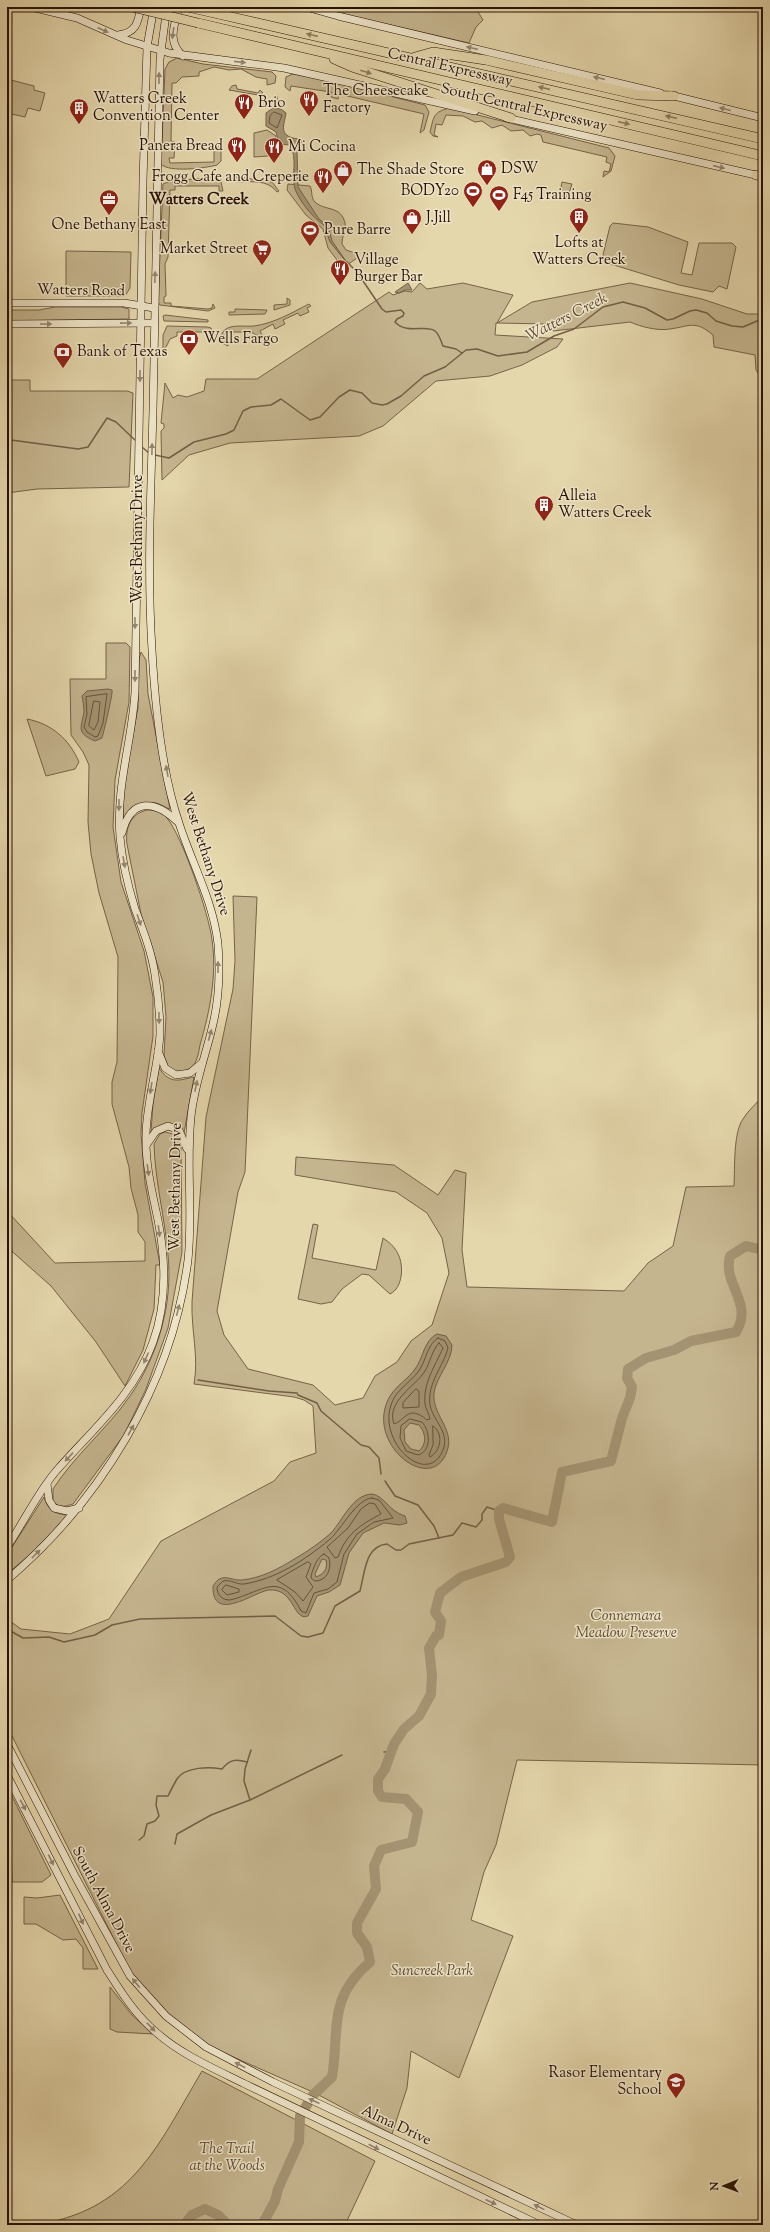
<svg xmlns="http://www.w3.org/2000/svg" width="770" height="2232" viewBox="0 0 770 2232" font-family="'Sorts Mill Goudy',serif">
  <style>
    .green { fill: #c5b58f; stroke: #766248 }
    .water { fill: #a49372; stroke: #725f44; fill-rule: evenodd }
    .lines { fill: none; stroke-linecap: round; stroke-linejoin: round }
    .shore { stroke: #665239; stroke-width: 1 }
    .stream { stroke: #725f44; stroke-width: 1.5 }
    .river { stroke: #a49372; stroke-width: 10 }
    .secondary-casing { stroke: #271000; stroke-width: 8 }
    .highway-casing { stroke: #271000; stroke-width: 10 }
    .secondary { stroke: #eee5c9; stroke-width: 7 }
    .highway { stroke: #e5d7ac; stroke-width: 9 }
    .highway-bridge-casing { stroke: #271000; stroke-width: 10; stroke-linecap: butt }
    .highway-bridge { stroke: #e5d7ac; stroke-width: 9 }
    .oneway { fill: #94856f }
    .oneway2 { fill: #907d5f }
    .labels { text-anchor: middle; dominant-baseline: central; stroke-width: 3; stroke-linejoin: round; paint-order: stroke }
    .street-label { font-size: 15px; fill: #271000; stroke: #eee5c9 }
    .poi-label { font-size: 15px; fill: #271000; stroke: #eee5c9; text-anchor: start }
    .park-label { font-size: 15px; font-style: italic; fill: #5e4a32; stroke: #eee5c9 }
    .neighbourhood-label { font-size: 16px; font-weight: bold; fill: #271000; stroke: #eee5c9 }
    .water-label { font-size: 16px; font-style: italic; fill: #5f4b33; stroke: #eee5c9 }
  </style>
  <rect width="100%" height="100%" fill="#e5d7ac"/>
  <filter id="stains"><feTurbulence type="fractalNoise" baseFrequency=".005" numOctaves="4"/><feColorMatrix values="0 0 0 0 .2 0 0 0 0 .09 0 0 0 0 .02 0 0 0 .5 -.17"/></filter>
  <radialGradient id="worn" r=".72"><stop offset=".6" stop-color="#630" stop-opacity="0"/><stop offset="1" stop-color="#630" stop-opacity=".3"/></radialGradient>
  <g class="green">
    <path d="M343 7H475L483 20 476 27 469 43 343 14Z"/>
    <path d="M177 58 203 64 272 72 276 76 275 83 267 85V79L256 77 241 69 229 70 214 67 199 72V76L182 77 176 83H172L171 141 175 142 174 158H169L170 163 214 162V149L221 146V161L217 165C206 168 169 173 161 164L165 69 169 62Z"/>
    <path d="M293 74 326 80 425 105 429 112 424 130 420 133 424 114 339 94 338 99 331 97V92L291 86 290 91 285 87 286 77Z"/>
    <path d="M7 79 34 86V90L45 93 40 111 28 108 25 117 7 113Z"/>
    <path d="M236 85 237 89 258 93 260 90 263 93 258 95 229 90 232 86Z"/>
    <path d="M450 108 609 148 615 156 611 171 603 177 604 171 609 172 611 164 606 162 607 157 543 142 541 135 537 134 530 136 523 130 511 131 502 125 492 128 482 121 475 122 463 116 446 115 442 125 436 124 434 135 438 137 433 136 430 132C434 116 433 112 450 108Z"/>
    <path d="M267 130 276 136V148L268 156 254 157V133Z"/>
    <path d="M213 177 221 182 223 191H219V186H175V190H170L168 257 165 264 166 296 164 297V303H171V306L208 309 212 308 213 304 215 308 208 311 160 305 158 302 163 184C167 181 204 178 213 177Z"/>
    <path d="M237 177 272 182 279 191 277 192C267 179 251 182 236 182L234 178Z"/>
    <path d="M562 182 572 184 568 196 564 199 559 196Z"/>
    <path d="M288 184 310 186C313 191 310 198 316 203 327 211 341 206 345 223 346 230 342 236 342 244L346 250 355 253 357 258 343 268 328 248 323 229 306 215 287 190Z"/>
    <path d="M613 223 648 227 688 242 681 273 692 275 699 243H732L736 247 727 289 719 286 713 292 679 285 604 262 603 255 610 226Z"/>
    <path d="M66 251 131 252 130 288 125 296H66Z"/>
    <path d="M420 283 427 289 463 283 513 295 497 323 532 302 630 283 702 299 747 314H758L763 311V380L756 370 755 355 714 347 713 335C695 320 691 326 670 329 657 331 642 327 630 322L553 331 547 324 496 323 495 335 563 339 557 347 522 365 490 376 436 381 383 426 359 436 230 443 189 455 162 480 161 431 164 428V424L161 423 165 383 173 398 178 395 187 397 204 391 206 379H257L389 292 393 295 405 291 412 292Z"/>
    <path d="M287 298 290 300V305L274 310V305L287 304Z"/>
    <path d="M309 304 311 306 307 308 309 312 300 316 298 313 283 320 285 324 275 329 273 324 260 331 262 335 258 336 251 332H227L228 346 222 343V333C228 323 244 327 254 326 275 323 291 313 309 304Z"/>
    <path d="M55 307H121L129 309V319L7 321V310H39Z"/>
    <path d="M235 309 267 310 265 314 229 315V312H235Z"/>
    <path d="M165 315 208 320V322L164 321 163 316Z"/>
    <path d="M167 326 207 327 211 328 213 334 210 337 207 336V332H177V336L170 339 166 347 163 349V335Z"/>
    <path d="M7 380H30V391H127L133 393 129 487 37 489 7 493Z"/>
    <path d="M106 643H126L130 647 129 702 115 780 113 827 121 882 144 951 153 997V1036L142 1113 141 1134 145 1183 160 1265H156L154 1309 143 1350 125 1386 96 1342 51 1286 7 1247V1211L55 1263 145 1261V1242L138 1232V1215L131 1188 129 1167 112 1104V1082L117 1062 118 957 99 893 91 854 88 822 89 765 83 752 71 735 70 679H106Z"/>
    <path d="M141 652 146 660 148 694 170 809C166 808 161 804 156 803 144 800 130 809 123 818V795L127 767 138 708 139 659Z"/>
    <path d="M27 719C52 724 69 739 79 762L75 769 46 776Z"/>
    <path d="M147 810C155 810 162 812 167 818 182 836 209 914 212 940 217 975 210 1011 200 1045 199 1050 198 1058 195 1063 193 1067 187 1070 182 1073L169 1069 164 1056 166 1017 163 982 141 914 127 844C125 829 130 814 147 810Z"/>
    <path d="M233 896 257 897 245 1172 238 1192 217 1311 224 1335 248 1369 313 1385 335 1405 363 1398 375 1376 397 1362 411 1341 432 1325 449 1273 442 1238 427 1213 396 1192 295 1175 296 1157 394 1165 438 1195 455 1170 466 1173 462 1250 467 1287 624 1291 648 1263 673 1246 686 1187 734 1186C735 1169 733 1133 743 1119 748 1110 757 1104 763 1095V1765L517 1760 496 1845 484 1872 471 1920 513 1936 459 2078 411 2051 407 2088 392 2134 315 2093 206 2045 173 2021 135 1978 125 1961 7 1726V1619L21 1629 70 1634 109 1619 161 1541 274 1481 290 1462 316 1453 313 1406 304 1400 294 1397 194 1384C199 1357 191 1330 192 1302L206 1117 233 989 235 961Z"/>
    <path d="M159 1068C170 1085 180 1080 194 1077L184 1133 164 1124 151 1132 153 1104Z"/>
    <path d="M165 1132 173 1134 181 1144 182 1252 168 1328 146 1389 124 1435 73 1504C66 1506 59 1509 53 1501V1489C75 1455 107 1429 130 1396 158 1356 173 1304 168 1255 165 1218 155 1182 154 1144L160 1134Z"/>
    <path d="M313 1224 318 1225 312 1258 376 1270 383 1238C389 1242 395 1247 398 1254 404 1265 403 1288 390 1294L369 1275 362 1274 342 1289 332 1302 321 1304 298 1299Z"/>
    <path d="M44 1497C48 1511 55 1514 68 1515L34 1551 7 1574V1555Z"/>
    <path d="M7 1786 51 1875 42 1882H12L10 1832H7Z"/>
    <path d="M60 1895 98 1969H83V1948L76 1939 63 1940 36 1924H24V1897L37 1898Z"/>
    <path d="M7 1925 11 1933 10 2025 7 2033Z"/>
    <path d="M110 1987 132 2015 153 2034 117 2032 110 2029Z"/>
    <path d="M202 2071 375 2161 345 2225H32C130 2213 157 2147 202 2071Z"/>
  </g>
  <g class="water">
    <path d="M273 108 281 109 286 113C285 123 278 134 293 138 297 139 299 138 302 141L297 151 298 187 319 219 328 226 332 241 348 264 330 242 324 225C313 218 300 202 295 189 291 175 298 158 290 145L279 144 276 132 266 126V113Z"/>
    <path d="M408 283 412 290H405L399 293 395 292Z"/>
    <path d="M108 689 112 690C113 694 104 731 102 738L95 741C76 733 81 728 84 712 84 707 83 701 82 696L87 691Z"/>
    <path d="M437 1334 446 1336 452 1345C452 1362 436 1377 434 1393 432 1414 453 1428 448 1448 435 1499 362 1444 390 1396 397 1385 408 1379 415 1369 423 1359 424 1340 437 1334ZM410 1423 419 1425C426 1433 427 1444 419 1451L411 1449 405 1442 404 1430Z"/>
    <path d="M372 1494C385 1496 388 1511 405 1516L407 1523 400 1525 384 1523 363 1533 349 1553 340 1585 329 1592 317 1596 308 1616C293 1622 295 1588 269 1590 254 1592 212 1624 213 1586 222 1571 230 1581 242 1580 262 1578 280 1568 296 1558 308 1551 321 1542 331 1533 343 1520 352 1495 372 1494ZM322 1559 326 1560C328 1569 324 1574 316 1577L315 1574Z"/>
  </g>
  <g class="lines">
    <g class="shore">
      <path d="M274 112 282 115 277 128 269 123 270 116Z"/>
      <path d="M107 694 103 723 98 736 95 737 87 732 84 727 87 714 86 697Z"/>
      <path d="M94 701 100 702 98 722 94 730 89 726Z"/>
      <path d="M438 1338 445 1341 448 1348C443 1367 427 1383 430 1405 433 1421 450 1432 443 1450 427 1490 372 1438 394 1398 400 1388 411 1381 418 1372 426 1362 427 1344 438 1338Z"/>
      <path d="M439 1343 443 1348C435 1366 423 1383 425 1404 426 1409 429 1414 430 1419L427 1420C408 1404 406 1420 394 1424 386 1401 415 1387 425 1371 430 1363 432 1350 439 1343Z"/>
      <path d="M416 1389 419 1391V1407L403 1408V1403Z"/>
      <path d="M410 1419 422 1422C430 1431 432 1451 418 1455L406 1451 400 1438 401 1426Z"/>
      <path d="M433 1426C444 1433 441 1451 430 1457L429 1455 433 1445Z"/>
      <path d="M372 1498 379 1500 393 1518 374 1522 357 1534 344 1554 337 1582 328 1589 314 1593 306 1613 301 1611C280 1569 263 1592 230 1600 222 1600 217 1595 217 1587L223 1581C231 1579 237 1585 244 1584 276 1579 305 1560 329 1540 342 1529 356 1499 372 1498Z"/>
      <path d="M370 1503 375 1504 381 1514C360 1525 346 1534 338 1557L335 1558 327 1547 348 1528 361 1509Z"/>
      <path d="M324 1554 329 1558C332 1569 327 1581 315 1581L311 1578C311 1572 318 1555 324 1554Z"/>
      <path d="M308 1562 311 1564 306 1577 313 1587 303 1601 295 1592 277 1580Z"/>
      <path d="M226 1585 239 1589V1592L227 1595 222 1590Z"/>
    </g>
    <g class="stream">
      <path d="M276 109 277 97"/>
      <path d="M347 262 357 272 382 309 386 312 401 310 404 313 403 316 397 319 395 322C407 335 426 324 435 331 439 334 441 341 443 346L456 349 462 353"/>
      <path d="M7 442 11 440 78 449 88 447 107 418 116 422 136 441"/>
      <path d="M142 447 149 453"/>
      <path d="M155 455 169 458 194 442 226 434 234 430 243 411 251 407 271 405 281 399 310 420 320 417 339 397 350 390 362 393 372 403 382 405 387 404 401 396 424 376 445 367 466 350 477 349 498 356 527 352 554 336 574 329 603 307 623 302 645 308 667 320 673 319 690 311 696 310 707 313 716 321 732 326 743 327 757 321H763"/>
      <path d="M198 1380 269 1391 297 1393 298 1395 317 1403 321 1411 361 1445 369 1447 379 1458 381 1474"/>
      <path d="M385 1481 395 1496 418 1505 434 1526 439 1538"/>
      <path d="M7 1629 23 1638 49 1637 64 1642 95 1635 112 1625 140 1619 275 1616 301 1636 308 1637 323 1633 335 1606 360 1591C365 1572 365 1546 387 1544L396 1550H401L409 1544 453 1535 462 1523 476 1527 482 1520V1514L487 1507 499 1511"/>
      <path d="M384 1752H391"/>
      <path d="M250 1800 244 1781 245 1769 251 1750"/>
      <path d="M139 1840 144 1836 147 1824 155 1821 159 1816 156 1805 157 1796H168C171 1790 174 1784 177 1779 186 1766 210 1767 222 1769 230 1759 236 1759 247 1762"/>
      <path d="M175 1844 177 1834 211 1815 250 1800 342 1755"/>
    </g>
    <g class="river">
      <path d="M184 2225 192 2215 205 2209 218 2215 228 2225"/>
      <path d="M262 2225 275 2201 278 2189 299 2142 300 2116 313 2095 332 2077C340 2028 327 1999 370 1962L367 1947 357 1933V1923L376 1889 374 1866 381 1850 412 1842 418 1812 406 1799 382 1797 378 1791V1779L385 1769 394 1744 404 1729 419 1716 431 1694 432 1675 429 1648 436 1636 439 1635 441 1621 435 1612 440 1593 461 1577 506 1562 510 1557 499 1519V1511L503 1508 552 1522 562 1472 611 1461 622 1418 630 1398 632 1387 627 1378 628 1369 646 1358 674 1350 691 1341 736 1332C754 1303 722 1284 730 1256L746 1246 763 1250"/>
    </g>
    <g class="secondary-casing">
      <g id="secondary">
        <path d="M31 7 77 18 127 40 169 53 284 68 475 111"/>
        <path d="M179 7C174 26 167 42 183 56"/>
        <path d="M306 7 338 16 660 93"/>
        <path d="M118 35C136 33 138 23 141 7"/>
        <path d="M670 95 763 118"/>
        <path d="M507 118 760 176"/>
        <path d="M7 303H124L154 308"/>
        <path d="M7 324 154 323"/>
        <path d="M122 833C131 797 155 800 178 822"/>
        <path d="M158 1051 165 1068 176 1075 190 1073 202 1063"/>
        <path d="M147 1144 156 1131 168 1126 179 1130 187 1149"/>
        <path d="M47 1484 49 1500 54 1508 67 1511 79 1508"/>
        <path d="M7 1547C24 1522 37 1493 57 1470 93 1429 134 1395 153 1342 167 1303 166 1261 158 1220 152 1192 145 1163 146 1134 147 1100 158 1068 160 1034 160 1015 158 994 155 975 152 953 143 930 135 909 128 886 122 861 120 837 116 784 132 743 135 692L143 181 147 47 154 7"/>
        <path d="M7 1580C101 1500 172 1385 188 1260 193 1213 186 1165 191 1117 194 1085 206 1055 213 1024 219 999 220 970 218 944 213 900 192 864 179 823 161 770 155 705 152 650 147 570 151 490 153 410 155 293 157 176 160 59L167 7"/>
        <path d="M7 1744 76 1878 130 1976 166 2016 206 2047 273 2082 577 2225"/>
        <path d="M7 1775 107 1970C121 1992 136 2016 157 2033 182 2055 215 2069 245 2084L540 2225"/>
      </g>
    </g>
    <g class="highway-casing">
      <g id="highway">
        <path d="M188 7 763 139"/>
        <path d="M198 23 763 156"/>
        <path d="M415 57 433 52 486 60 638 95 674 96"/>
        <path d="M334 59 352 67 511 118"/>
        <path d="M756 175 763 176"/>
      </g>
    </g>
    <use href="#secondary" class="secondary"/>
    <use href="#highway" class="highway"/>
    <g class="highway-bridge-casing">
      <path id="highway-bridge" d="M132 7 198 23"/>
    </g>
    <use href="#highway-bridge" class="highway-bridge"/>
  </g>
  <defs><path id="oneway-solid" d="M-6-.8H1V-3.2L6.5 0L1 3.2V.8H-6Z"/></defs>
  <g class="oneway">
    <use href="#oneway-solid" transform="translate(103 30) rotate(24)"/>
    <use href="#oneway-solid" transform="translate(173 33) rotate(98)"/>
    <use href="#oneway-solid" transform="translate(472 48) rotate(-167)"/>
    <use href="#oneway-solid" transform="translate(240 62) rotate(6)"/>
    <use href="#oneway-solid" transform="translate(159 78) rotate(-89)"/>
    <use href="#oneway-solid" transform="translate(599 78) rotate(-167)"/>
    <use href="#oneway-solid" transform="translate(725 109) rotate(-166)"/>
    <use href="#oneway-solid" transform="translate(719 167) rotate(13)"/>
    <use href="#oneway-solid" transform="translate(155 277) rotate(-88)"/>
    <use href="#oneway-solid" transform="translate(126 323) rotate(-1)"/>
    <use href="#oneway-solid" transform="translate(46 324)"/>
    <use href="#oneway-solid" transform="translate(140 376) rotate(90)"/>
    <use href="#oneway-solid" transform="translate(152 449) rotate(-89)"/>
    <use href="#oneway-solid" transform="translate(135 623) rotate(90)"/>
    <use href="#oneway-solid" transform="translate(135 676) rotate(90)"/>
    <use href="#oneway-solid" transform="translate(167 771) rotate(-100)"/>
    <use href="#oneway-solid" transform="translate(119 805) rotate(91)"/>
    <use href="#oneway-solid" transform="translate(124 862) rotate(80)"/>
    <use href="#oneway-solid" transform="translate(139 920) rotate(71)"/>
    <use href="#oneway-solid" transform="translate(218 967) rotate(-90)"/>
    <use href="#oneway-solid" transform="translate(159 1018) rotate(89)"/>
    <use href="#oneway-solid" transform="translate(210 1035) rotate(-74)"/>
    <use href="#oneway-solid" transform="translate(196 1086) rotate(-79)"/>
    <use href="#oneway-solid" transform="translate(151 1088) rotate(99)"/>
    <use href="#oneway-solid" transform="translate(148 1170) rotate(82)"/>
    <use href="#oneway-solid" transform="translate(159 1231) rotate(83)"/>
    <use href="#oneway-solid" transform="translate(178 1310) rotate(-76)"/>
    <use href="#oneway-solid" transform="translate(146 1358) rotate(114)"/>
    <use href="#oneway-solid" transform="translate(131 1430) rotate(-61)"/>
    <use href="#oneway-solid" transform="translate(69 1457) rotate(133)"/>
    <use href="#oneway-solid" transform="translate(36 1554) rotate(-45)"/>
    <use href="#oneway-solid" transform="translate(23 1805) rotate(62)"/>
    <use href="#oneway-solid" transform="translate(51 1860) rotate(64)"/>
    <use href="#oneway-solid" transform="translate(81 1919) rotate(66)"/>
    <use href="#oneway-solid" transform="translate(136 1983) rotate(-129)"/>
    <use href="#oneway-solid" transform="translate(151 2027) rotate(46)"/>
    <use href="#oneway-solid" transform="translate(240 2065) rotate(-153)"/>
    <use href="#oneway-solid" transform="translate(314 2101) rotate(-155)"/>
    <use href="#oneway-solid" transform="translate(374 2147) rotate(28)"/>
    <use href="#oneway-solid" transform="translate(491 2202) rotate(25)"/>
    <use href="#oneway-solid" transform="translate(539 2207) rotate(-154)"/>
  </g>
  <g class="oneway2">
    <use href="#oneway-solid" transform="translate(312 35) rotate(-167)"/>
    <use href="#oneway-solid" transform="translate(366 72) rotate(18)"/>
    <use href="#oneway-solid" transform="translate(544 88) rotate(-167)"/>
    <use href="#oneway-solid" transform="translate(671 117) rotate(-167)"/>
    <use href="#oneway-solid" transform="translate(624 123) rotate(13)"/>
  </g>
  <defs>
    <g id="restaurant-pin" transform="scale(1)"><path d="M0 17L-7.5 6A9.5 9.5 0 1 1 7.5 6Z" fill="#8f2418" stroke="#eee5c9"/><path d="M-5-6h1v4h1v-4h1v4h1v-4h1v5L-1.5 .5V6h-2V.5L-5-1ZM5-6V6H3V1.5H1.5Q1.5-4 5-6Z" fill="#fff"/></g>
    <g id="building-pin" transform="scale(1)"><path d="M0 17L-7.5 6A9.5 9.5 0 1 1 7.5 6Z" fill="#8f2418" stroke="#eee5c9"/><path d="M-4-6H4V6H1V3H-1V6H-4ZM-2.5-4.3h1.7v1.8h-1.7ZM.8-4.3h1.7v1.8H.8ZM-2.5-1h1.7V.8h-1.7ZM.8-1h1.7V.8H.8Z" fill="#fff"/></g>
    <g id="shop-pin" transform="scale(1)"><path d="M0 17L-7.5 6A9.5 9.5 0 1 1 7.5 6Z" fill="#8f2418" stroke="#eee5c9"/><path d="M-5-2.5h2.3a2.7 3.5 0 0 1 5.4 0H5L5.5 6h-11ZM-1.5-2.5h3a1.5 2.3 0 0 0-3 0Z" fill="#fff"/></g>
    <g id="stadium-pin" transform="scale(1)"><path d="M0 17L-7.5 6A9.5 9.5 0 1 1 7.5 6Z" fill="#8f2418" stroke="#eee5c9"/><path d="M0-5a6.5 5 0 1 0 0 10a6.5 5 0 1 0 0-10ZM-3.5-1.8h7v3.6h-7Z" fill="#fff"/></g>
    <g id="office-pin" transform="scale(1)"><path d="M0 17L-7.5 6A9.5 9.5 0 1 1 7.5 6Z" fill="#8f2418" stroke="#eee5c9"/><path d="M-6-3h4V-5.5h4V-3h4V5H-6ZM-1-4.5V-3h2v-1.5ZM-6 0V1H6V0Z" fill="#fff"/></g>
    <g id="supermarket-pin" transform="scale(1)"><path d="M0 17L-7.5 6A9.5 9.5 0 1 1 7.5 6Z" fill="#8f2418" stroke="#eee5c9"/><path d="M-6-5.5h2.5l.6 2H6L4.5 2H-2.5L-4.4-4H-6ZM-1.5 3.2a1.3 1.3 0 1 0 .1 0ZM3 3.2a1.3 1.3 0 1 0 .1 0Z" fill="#fff"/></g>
    <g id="bank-pin" transform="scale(1)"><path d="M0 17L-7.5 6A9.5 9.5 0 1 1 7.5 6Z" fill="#8f2418" stroke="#eee5c9"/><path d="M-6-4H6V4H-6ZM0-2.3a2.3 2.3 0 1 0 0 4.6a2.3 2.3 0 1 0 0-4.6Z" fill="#fff"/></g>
    <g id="school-pin" transform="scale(1)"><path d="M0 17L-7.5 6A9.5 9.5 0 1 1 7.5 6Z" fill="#8f2418" stroke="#eee5c9"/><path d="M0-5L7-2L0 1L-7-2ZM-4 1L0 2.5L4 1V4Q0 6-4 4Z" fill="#fff"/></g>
  </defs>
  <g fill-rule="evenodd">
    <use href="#restaurant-pin" x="309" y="100"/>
    <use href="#restaurant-pin" x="244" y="103"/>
    <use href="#building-pin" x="79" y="108"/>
    <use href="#restaurant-pin" x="237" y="146"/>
    <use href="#restaurant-pin" x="274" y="147"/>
    <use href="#shop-pin" x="487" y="169"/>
    <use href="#shop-pin" x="343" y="170"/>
    <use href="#restaurant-pin" x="323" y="177"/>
    <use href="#stadium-pin" x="473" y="191"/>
    <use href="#stadium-pin" x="499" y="195"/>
    <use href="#office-pin" x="109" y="199"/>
    <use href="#building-pin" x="579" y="217"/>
    <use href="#shop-pin" x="412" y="218"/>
    <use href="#stadium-pin" x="310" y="230"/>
    <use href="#supermarket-pin" x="262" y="249"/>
    <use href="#restaurant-pin" x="340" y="269"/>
    <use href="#bank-pin" x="189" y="339"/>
    <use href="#bank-pin" x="63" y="352"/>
    <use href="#building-pin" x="544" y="505"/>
    <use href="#school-pin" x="676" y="2082"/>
  </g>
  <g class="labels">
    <g class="street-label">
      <text transform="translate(450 68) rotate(13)">Central Expressway</text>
      <text transform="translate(524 108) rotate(13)">South Central Expressway</text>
      <text transform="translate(81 291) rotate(1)">Watters Road</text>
      <text transform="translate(138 539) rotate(-90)">West Bethany Drive</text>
      <text transform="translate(205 854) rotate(72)">West Bethany Drive</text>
      <text transform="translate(176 1187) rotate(-89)">West Bethany Drive</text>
      <text transform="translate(103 1900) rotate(62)">South Alma Drive</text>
      <text transform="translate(396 2126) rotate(25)">Alma Drive</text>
    </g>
    <g class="poi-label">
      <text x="323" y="91">The Cheesecake<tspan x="323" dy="17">Factory</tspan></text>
      <text x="93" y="99">Watters Creek<tspan x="93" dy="17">Convention Center</tspan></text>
      <text x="258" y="103">Brio</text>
      <text x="223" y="146" text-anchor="end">Panera Bread</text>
      <text x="288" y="147">Mi Cocina</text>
      <text x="501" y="169">DSW</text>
      <text x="357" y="170">The Shade Store</text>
      <text x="309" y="177" text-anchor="end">Frogg Cafe and Creperie</text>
      <text x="459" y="191" text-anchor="end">BODY20</text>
      <text x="513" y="195">F45 Training</text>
      <text x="426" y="218">J.Jill</text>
      <text x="109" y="225" text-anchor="middle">One Bethany East</text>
      <text x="324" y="230">Pure Barre</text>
      <text x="579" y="243" text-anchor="middle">Lofts at<tspan x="579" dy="17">Watters Creek</tspan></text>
      <text x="248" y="249" text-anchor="end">Market Street</text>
      <text x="354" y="260">Village<tspan x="354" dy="17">Burger Bar</tspan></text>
      <text x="203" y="339">Wells Fargo</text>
      <text x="77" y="352">Bank of Texas</text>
      <text x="558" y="496">Alleia<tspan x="558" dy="17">Watters Creek</tspan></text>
      <text x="662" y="2073" text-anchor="end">Rasor Elementary<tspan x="662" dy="17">School</tspan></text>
    </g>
    <g class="park-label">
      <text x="626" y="1616">Connemara<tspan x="626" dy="17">Meadow Preserve</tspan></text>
      <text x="432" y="1971">Suncreek Park</text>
      <text x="227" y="2149">The Trail<tspan x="227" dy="17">at the Woods</tspan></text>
    </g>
    <g class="neighbourhood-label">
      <text x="199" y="200">Watters Creek</text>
    </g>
    <g class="water-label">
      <text transform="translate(567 318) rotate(-27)">Watters Creek</text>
    </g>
  </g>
  <rect width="770" height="2232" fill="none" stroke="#e5d7ac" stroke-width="24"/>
  <rect x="8" y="8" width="754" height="2216" fill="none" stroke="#271000" stroke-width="2"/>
  <rect x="12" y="12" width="746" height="2208" fill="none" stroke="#271000"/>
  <g transform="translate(724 2186) rotate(269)" stroke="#eee5c9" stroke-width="3" paint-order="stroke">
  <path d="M0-3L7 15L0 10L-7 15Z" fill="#271000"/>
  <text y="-6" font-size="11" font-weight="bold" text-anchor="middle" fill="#271000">N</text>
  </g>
  <rect width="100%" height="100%" filter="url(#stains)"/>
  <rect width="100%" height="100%" fill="url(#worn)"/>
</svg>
